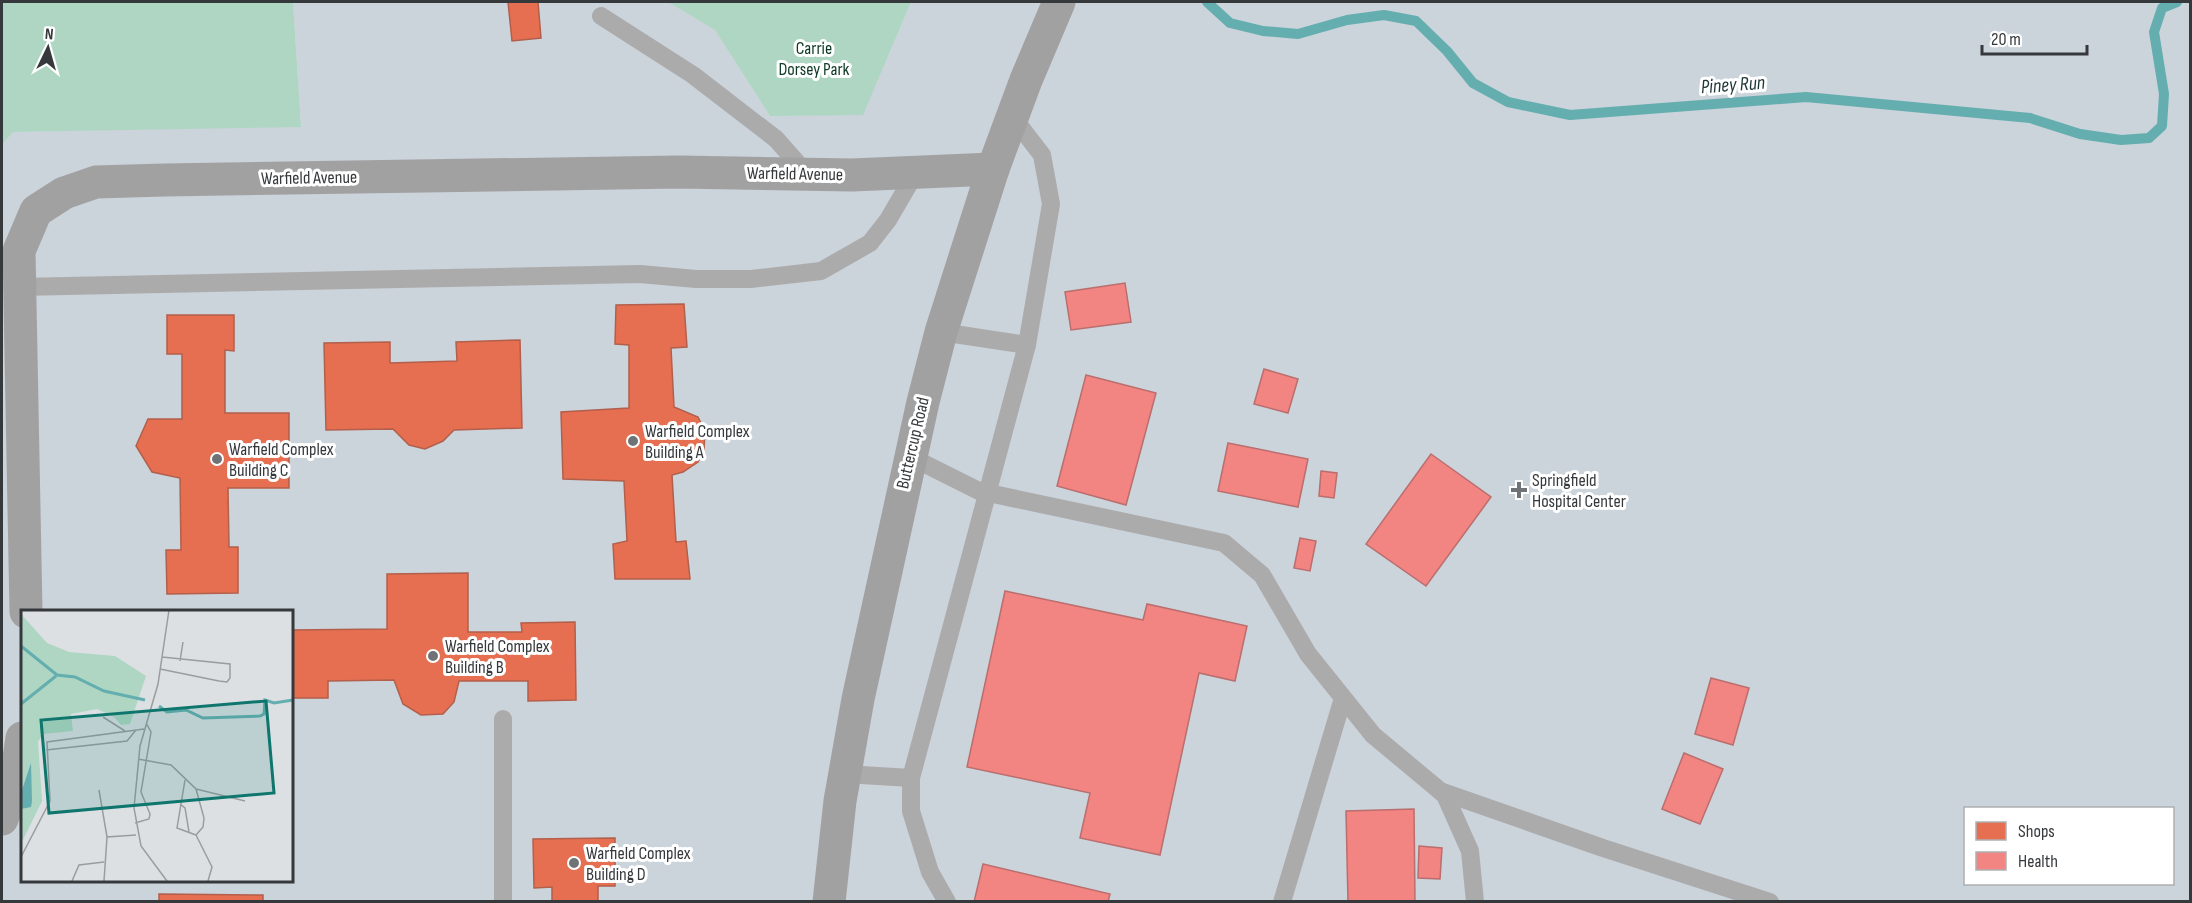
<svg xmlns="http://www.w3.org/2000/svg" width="2192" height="903" viewBox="0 0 2192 903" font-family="'Sofia Sans Condensed',sans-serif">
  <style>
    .built { fill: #cbd3db; fill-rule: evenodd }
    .green { fill: #aed6c3 }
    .shops { fill: #e76f51; stroke: #b25f4b; stroke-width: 1.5 }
    .health { fill: #f28482; stroke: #ba6e6d; stroke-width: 1.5 }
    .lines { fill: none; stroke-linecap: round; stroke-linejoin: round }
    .stream { stroke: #64aeaf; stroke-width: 10 }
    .lane { stroke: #acabac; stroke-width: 18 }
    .secondary { stroke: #a2a1a2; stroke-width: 33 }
    .poi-dot { fill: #707376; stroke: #fff; stroke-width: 2 }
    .labels { text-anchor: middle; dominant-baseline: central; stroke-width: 6; stroke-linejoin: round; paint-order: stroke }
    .park-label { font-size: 18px; fill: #0e3926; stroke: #fff }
    .street-label { font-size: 18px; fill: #36393c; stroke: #fff }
    .poi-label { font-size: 18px; fill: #36393c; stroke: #fff; text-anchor: start }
    .water-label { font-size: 20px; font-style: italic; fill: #1f3636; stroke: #fff }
    .inset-river { fill: none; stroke: #64aeaf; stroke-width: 3 }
    .inset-road { fill: none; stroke: #9a9da0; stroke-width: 1.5 }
    .view { fill: #0f766e; fill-opacity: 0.15; stroke: #0f766e; stroke-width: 3 }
    .inset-edge { fill: none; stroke: #36393c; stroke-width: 3 }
  </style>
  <rect width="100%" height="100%" fill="#dce0e3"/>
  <path class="built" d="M293 2H668L715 30 770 116 863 114 911 2H2190V901L2 902V145L13 132 301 126ZM22 612H291V880H22ZM1966 808H2172V884H1966Z"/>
  <g class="green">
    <path d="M2 2H293L301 127 13 132 2 145Z"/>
    <path d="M668 2H911L863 115 770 116 715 30Z"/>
  </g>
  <g class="shops">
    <path d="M508 2H538L541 38 512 41Z"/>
    <path d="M684 304 687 347 671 348 674 407 698 417 705 431 704 450 698 462 683 472 672 475 676 542 686 541 690 579H615L613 544 627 541 624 481 563 479 561 412 629 408V345L615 344 616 305Z"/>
    <path d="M167 315H234V351L225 350V413H289V488H228L229 547H238V593L167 594 166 550H181L180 478 152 472 136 446 148 419H182V354H167Z"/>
    <path d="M520 340 522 428 454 430 443 441 425 449 409 445 393 429 326 430 324 343 390 342V363L457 361 456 342Z"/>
    <path d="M468 573V632H522L521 623 575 622 576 700 528 701V681H459L454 702 443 714 421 715 403 704 394 680 328 681V698H291V630L387 629V574Z"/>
    <path d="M615 838V886H598V902H552V887L534 888 533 839Z"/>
    <path d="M159 894 263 895V902H159Z"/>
  </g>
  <g class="health">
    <path d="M1125 283 1131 322 1071 330 1065 292Z"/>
    <path d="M1264 369 1298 379 1288 413 1254 404Z"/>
    <path d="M1086 375 1156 393 1126 505 1057 486Z"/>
    <path d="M1228 443 1308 459 1298 507 1218 491Z"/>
    <path d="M1431 454 1491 497 1426 586 1366 544Z"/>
    <path d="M1321 471 1337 473 1334 498 1319 496Z"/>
    <path d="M1300 538 1316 541 1310 571 1294 568Z"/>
    <path d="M1005 591 1143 620 1147 604 1247 626 1235 681 1199 673 1160 855 1080 838 1090 793 967 767Z"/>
    <path d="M1711 678 1749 688 1733 745 1695 734Z"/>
    <path d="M1684 753 1723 769 1700 824 1662 809Z"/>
    <path d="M1414 809 1415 902H1348L1346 811Z"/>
    <path d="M1419 846 1442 848 1440 879 1418 878Z"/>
    <path d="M983 864 1110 894 1108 902H974Z"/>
  </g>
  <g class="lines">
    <path class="stream" d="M1207 2 1230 23 1263 31 1298 34 1347 20 1384 15 1416 21 1447 51 1473 83 1508 102 1570 115 1806 97 2030 118 2080 134 2121 140 2149 138 2162 126 2164 94 2154 32 2162 8 2177 2"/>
    <g class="lane">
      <path d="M601 16 693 75 776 139 807 174"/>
      <path d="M19 287 640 274 696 279H751L821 271 870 243 888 220 916 172"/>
      <path d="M941 332 1027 345"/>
      <path d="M909 456 979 491 1224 543 1262 575 1308 654 1373 735 1445 795 1470 851 1475 902"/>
      <path d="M845 774 911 778"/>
      <path d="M1440 791 1603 848 1770 902"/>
      <path d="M503 902V719"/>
      <path d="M947 902 930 872 911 811V778L1027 345 1051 204 1042 155 1012 116"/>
      <path d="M1282 902 1343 698"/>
    </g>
    <g class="secondary">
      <path d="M26 612 19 251 36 211 64 193 96 182 164 180 679 172 852 175 993 169"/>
      <path d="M2 819 15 786 22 738"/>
      <path d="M829 902 840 801 858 699 923 402 941 332 993 169 1026 80 1059 2"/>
    </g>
  </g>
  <g class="poi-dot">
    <circle cx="633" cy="441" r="6"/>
    <circle cx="217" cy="459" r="6"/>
    <path d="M1516 481h6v6h6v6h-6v6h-6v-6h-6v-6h6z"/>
    <circle cx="433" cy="656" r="6"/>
    <circle cx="574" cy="863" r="6"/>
  </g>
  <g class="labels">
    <g class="park-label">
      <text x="814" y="48">Carrie<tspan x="814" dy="21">Dorsey Park</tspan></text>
    </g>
    <g class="street-label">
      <text transform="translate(795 174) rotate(1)">Warfield Avenue</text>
      <text transform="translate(309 178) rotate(-1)">Warfield Avenue</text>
      <text transform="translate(913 443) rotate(-77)">Buttercup Road</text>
    </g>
    <g class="poi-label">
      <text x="645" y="431">Warfield Complex<tspan x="645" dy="21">Building A</tspan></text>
      <text x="229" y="449">Warfield Complex<tspan x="229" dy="21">Building C</tspan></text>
      <text x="1532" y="480">Springfield<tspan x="1532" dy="21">Hospital Center</tspan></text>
      <text x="445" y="646">Warfield Complex<tspan x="445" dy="21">Building B</tspan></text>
      <text x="586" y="853">Warfield Complex<tspan x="586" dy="21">Building D</tspan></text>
    </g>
    <g class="water-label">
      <text transform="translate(1733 85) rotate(-4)">Piney Run</text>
    </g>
  </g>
  <g transform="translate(21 610)">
    <rect width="272" height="272" fill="#dce0e3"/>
    <path d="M0 4 26 33 48 42 94 46 125 66 109 114 100 115 93 107 76 99 50 104 52 121 22 124 17 132 21 191 0 234Z" fill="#aed6c3"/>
    <path d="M10 153 11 191 10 197 0 199V183Z" fill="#64aeaf"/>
    <path class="inset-river" d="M0 36 36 65 54 67 83 81 124 90M0 94 35 66M138 96 146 102 165 100 182 108 239 106 243 104 244 90 253 93 272 90"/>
    <path class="inset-road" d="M88 0H107M159 51 162 32M139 59 198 71 206 72 209 68V54L141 47M82 107 104 121M25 140 106 131 115 120M117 149 150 155 175 179 183 208 182 217 175 225 156 218 164 170M175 179 224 191M78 180 86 227M159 194 164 198 168 222M114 213 128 209 129 204 120 182 130 122 125 113M175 225 191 257 187 271M0 247 29 191 26 132 123 119M51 271 58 255 83 252M83 271 86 227 115 225M146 271 120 236 113 198 119 136 137 74 148 0"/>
    <path class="view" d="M245 91 253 183 28 203 20 110Z"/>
    <rect width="272" height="272" class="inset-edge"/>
  </g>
  <rect width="2192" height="903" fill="none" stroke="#36393c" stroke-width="6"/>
  <rect x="1964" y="807" width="210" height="78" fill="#ffffff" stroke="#afb0b1" stroke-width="1.5"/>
  <rect x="1976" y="822" width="30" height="18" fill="#e76f51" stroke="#afb0b1" stroke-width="1.5"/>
  <text x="2018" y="837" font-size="18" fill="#36393c">Shops</text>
  <rect x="1976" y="852" width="30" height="18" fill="#f28482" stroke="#afb0b1" stroke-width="1.5"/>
  <text x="2018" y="867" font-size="18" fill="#36393c">Health</text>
  <g transform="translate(48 48) rotate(5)" stroke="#ffffff" stroke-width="4.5" paint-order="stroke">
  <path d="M0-4.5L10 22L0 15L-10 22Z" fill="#36393c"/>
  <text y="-9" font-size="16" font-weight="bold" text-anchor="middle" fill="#36393c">N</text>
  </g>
  <path d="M1982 45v9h105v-9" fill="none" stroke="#36393c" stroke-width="3"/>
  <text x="1991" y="45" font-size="18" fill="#36393c" stroke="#ffffff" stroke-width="4.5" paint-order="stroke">20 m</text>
</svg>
